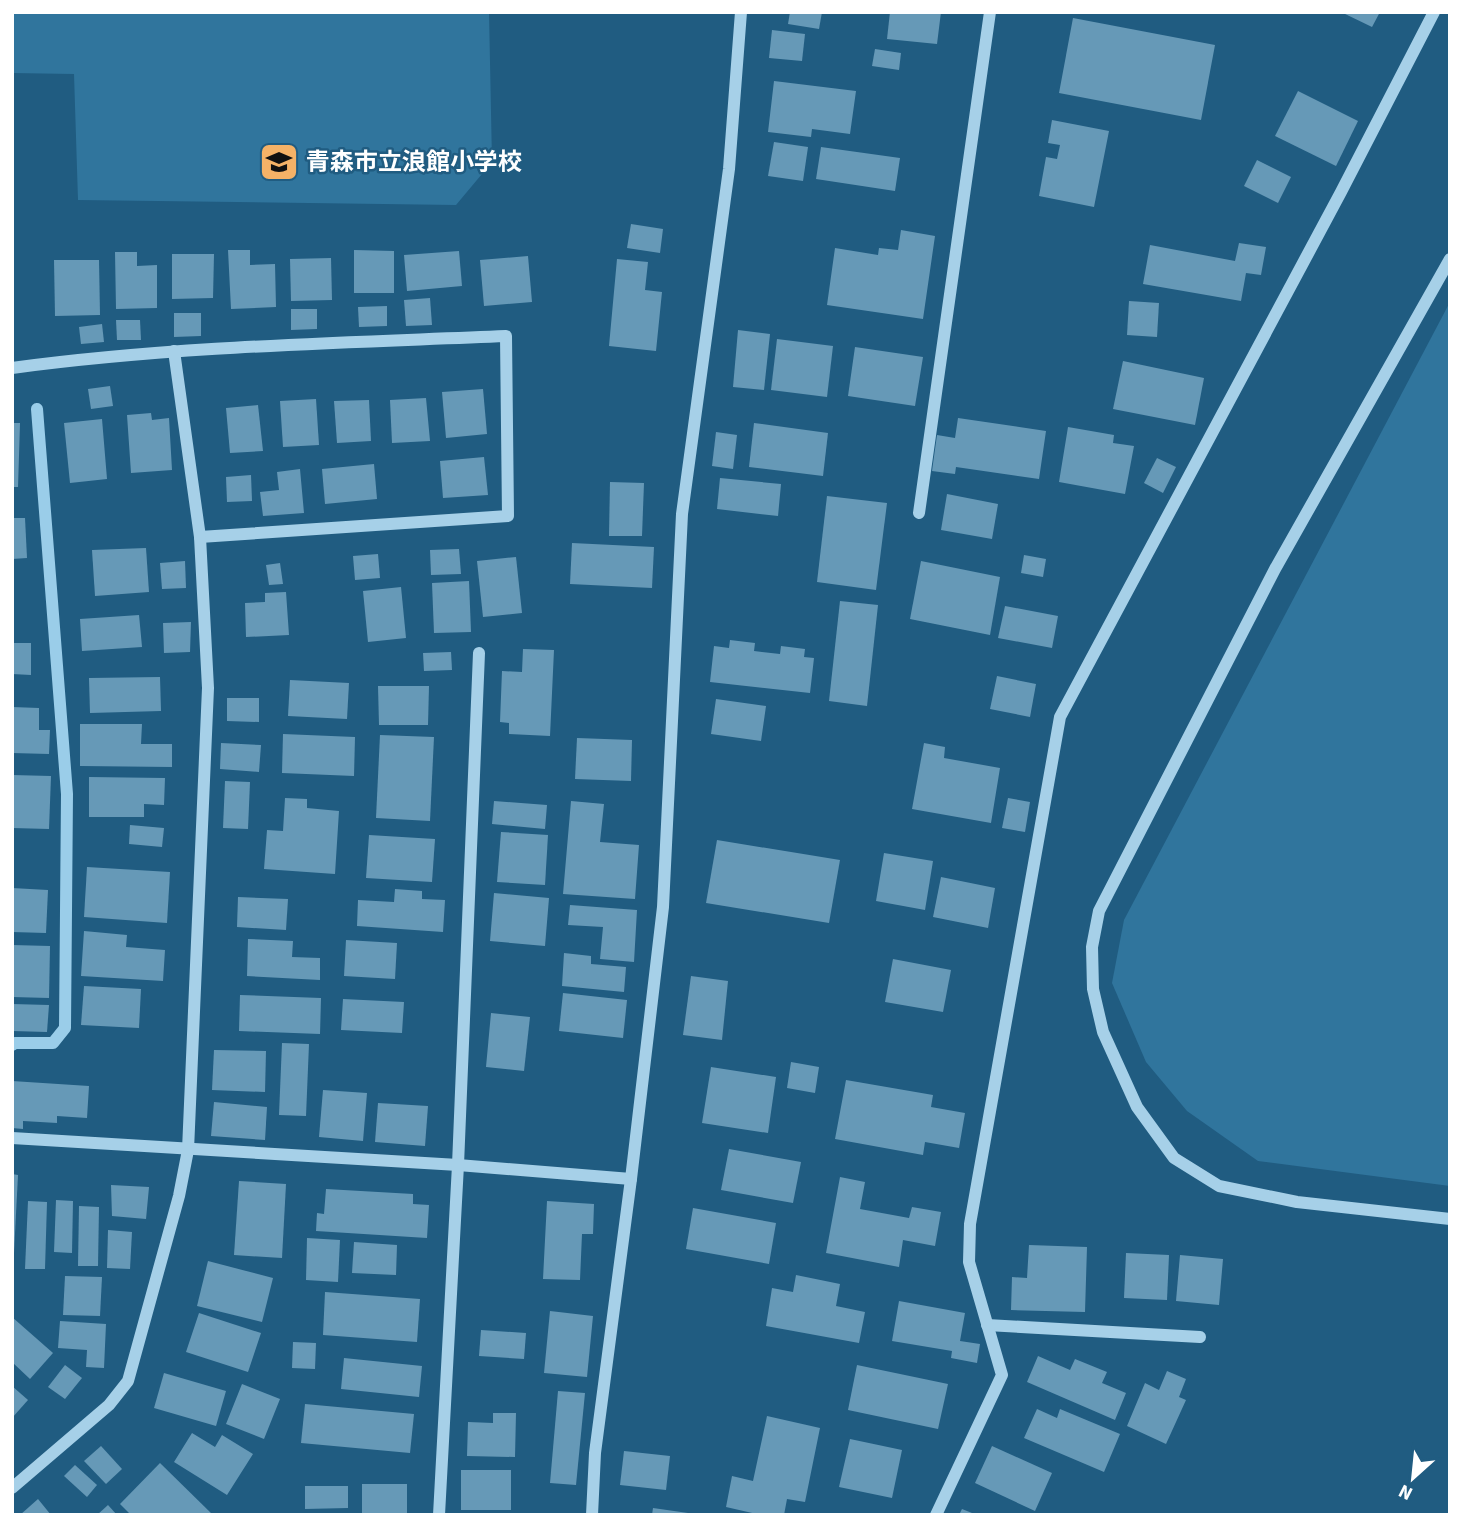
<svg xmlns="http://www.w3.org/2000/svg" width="1462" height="1527" viewBox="0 0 1462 1527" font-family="'Source Sans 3','Noto Sans JP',sans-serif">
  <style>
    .green { fill: #30759d }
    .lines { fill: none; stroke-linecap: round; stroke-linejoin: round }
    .stream { stroke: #9acde9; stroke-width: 12 }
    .building { fill: #6699b7 }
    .minor { stroke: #a6d0e8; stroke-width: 12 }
    .labels { text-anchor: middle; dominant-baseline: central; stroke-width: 5; stroke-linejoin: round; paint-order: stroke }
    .poi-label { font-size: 24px; font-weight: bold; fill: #fff; stroke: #205c81; text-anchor: start }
  </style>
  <rect width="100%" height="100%" fill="#205c81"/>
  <g class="green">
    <path d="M12 12H489L492 162 456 205 78 200 74 74 12 73Z"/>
    <path d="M1450 302V1186L1258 1161 1187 1111 1146 1062 1112 983 1124 920Z"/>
  </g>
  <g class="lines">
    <path class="stream" d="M12 1045 15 1043H53L65 1028 67 794 37 409"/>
  </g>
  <g class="building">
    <path d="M790 12H822L819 29 788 24Z"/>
    <path d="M890 12H941L937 44 887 39Z"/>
    <path d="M1341 12H1380L1372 27Z"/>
    <path d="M1073 18 1215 45 1201 120 1059 93Z"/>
    <path d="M772 30 805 34 802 61 769 58Z"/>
    <path d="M875 49 901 53 899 70 872 66Z"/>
    <path d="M774 81 856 91 850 134 812 129 811 137 768 132Z"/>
    <path d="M1298 91 1358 121 1336 166 1275 136Z"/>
    <path d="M1052 120 1109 131 1094 207 1039 196 1046 157 1057 159 1060 145 1048 143Z"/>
    <path d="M774 142 808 147 803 181 768 176Z"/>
    <path d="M821 147 900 158 895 191 816 179Z"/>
    <path d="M1257 160 1291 177 1278 203 1244 186Z"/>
    <path d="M631 224 663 229 660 253 627 248Z"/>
    <path d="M901 230 935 236 923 319 827 305 835 248 878 255 879 248 898 250Z"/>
    <path d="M1239 243 1266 247 1261 275 1246 273 1241 301 1143 284 1150 245 1235 261Z"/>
    <path d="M228 250H250V265L275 264 276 307 231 309Z"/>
    <path d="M354 250 394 251V293H354Z"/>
    <path d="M459 251 462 286 407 291 404 255Z"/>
    <path d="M115 252H137V266L157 265V308L116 309Z"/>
    <path d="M172 254H214L213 298 172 299Z"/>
    <path d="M528 256 532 302 484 306 480 260Z"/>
    <path d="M331 258 332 300 291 301 290 259Z"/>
    <path d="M617 259 648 262 645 290 662 292 656 351 609 346Z"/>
    <path d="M54 260H99L100 315 55 316Z"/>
    <path d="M430 298 432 325 406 326 404 300Z"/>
    <path d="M1129 301 1159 303 1157 337 1127 335Z"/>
    <path d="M387 306V326L359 327 358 307Z"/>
    <path d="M291 309H317V329L291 330Z"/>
    <path d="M174 313H201V336L174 337Z"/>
    <path d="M116 320H140L141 340H117Z"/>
    <path d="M102 324 104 342 81 344 79 327Z"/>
    <path d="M738 330 770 334 764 390 733 387Z"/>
    <path d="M777 339 833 346 827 397 771 390Z"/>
    <path d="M855 347 923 357 915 406 848 396Z"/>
    <path d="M1123 361 1204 378 1195 425 1113 409Z"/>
    <path d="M110 386 113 406 91 409 88 389Z"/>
    <path d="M483 389 487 434 446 438 442 392Z"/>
    <path d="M426 398 430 441 392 443 390 400Z"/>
    <path d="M316 399 319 445 283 447 280 401Z"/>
    <path d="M369 400 371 441 337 443 334 401Z"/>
    <path d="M258 405 263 451 230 453 226 408Z"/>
    <path d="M151 413 152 420 169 418 172 470 131 473 127 415Z"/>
    <path d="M958 418 1046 431 1039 479 956 467 955 474 932 471 937 435 955 438Z"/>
    <path d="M102 419 107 479 70 483 64 423Z"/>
    <path d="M12 423H20L18 487H12Z"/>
    <path d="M754 423 828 433 823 476 749 467Z"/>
    <path d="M1068 427 1114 435 1113 443 1134 446 1125 494 1059 482Z"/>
    <path d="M716 432 737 435 733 469 712 466Z"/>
    <path d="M484 457 488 495 443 498 440 461Z"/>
    <path d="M1157 458 1176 467 1163 493 1144 483Z"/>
    <path d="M374 464 377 499 325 504 322 469Z"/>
    <path d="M300 469 304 513 263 516 260 492 279 490 277 472Z"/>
    <path d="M251 475 252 501 227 502 226 477Z"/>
    <path d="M720 478 781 484 778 516 717 509Z"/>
    <path d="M610 482 644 483 642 536H609Z"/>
    <path d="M947 494 998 504 992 539 941 530Z"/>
    <path d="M827 496 887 503 876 590 817 582Z"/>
    <path d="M12 518H25L27 558 12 559Z"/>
    <path d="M572 543 654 547 652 588 570 584Z"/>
    <path d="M146 548 149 592 95 596 92 550Z"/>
    <path d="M459 549 461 574 431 575 430 550Z"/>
    <path d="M378 554 380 578 355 580 353 556Z"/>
    <path d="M1024 555 1046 559 1043 577 1021 573Z"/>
    <path d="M516 557 522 613 483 617 477 561Z"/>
    <path d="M185 561 186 588 162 589 160 563Z"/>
    <path d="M921 561 1000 577 990 635 910 619Z"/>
    <path d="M280 563 283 584 269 585 266 565Z"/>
    <path d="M469 581 471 632 434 633 432 583Z"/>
    <path d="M401 587 406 638 368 642 363 591Z"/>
    <path d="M286 592 289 635 246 637 245 603 265 602V593Z"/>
    <path d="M840 601 878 605 867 706 829 701Z"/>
    <path d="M1005 606 1058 616 1052 648 998 638Z"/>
    <path d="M139 615 142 647 82 651 80 619Z"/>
    <path d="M191 622 190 652 164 653 163 623Z"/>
    <path d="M730 640 755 643 754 651 780 654 781 646 805 649 804 657 814 658 810 693 710 682 714 646 729 648Z"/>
    <path d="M12 643H31V675L12 674Z"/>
    <path d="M523 649 554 650 550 736 509 734V723L500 722 502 671 522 672Z"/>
    <path d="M451 652 452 670 424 671 423 653Z"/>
    <path d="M997 676 1036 684 1030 717 990 709Z"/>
    <path d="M160 677 161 711 90 713 89 678Z"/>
    <path d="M290 680 349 683 347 719 288 716Z"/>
    <path d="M378 686H429L428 725H379Z"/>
    <path d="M227 698H259V722L227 721Z"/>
    <path d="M716 699 766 706 761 741 711 734Z"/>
    <path d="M12 707 39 708V730H50L49 754 12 753Z"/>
    <path d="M80 724H142L141 744H172V767L80 766Z"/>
    <path d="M283 734 355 737 354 776 282 773Z"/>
    <path d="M380 735 434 737 430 821 376 818Z"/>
    <path d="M577 738 632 740 631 781 575 779Z"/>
    <path d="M221 743 261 745 259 772 220 769Z"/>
    <path d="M924 743 945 747 944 758 1000 768 991 823 912 809Z"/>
    <path d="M12 775 51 776 49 829 12 828Z"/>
    <path d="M89 777 165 778 164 805 144 804V817H89Z"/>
    <path d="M225 781 250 782 248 829 223 828Z"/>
    <path d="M285 798 307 799V808L339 811 335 874 264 869 267 830 283 831Z"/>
    <path d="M1008 798 1030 802 1025 832 1002 828Z"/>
    <path d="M494 801 547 805 545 829 492 824Z"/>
    <path d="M571 801 604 804 600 842 639 845 635 899 563 894Z"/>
    <path d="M130 825 164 828 162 847 129 844Z"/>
    <path d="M501 832 548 835 545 885 497 882Z"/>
    <path d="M369 835 435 839 432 882 366 878Z"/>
    <path d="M717 840 840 860 829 923 706 903Z"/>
    <path d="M884 853 933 861 925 910 876 901Z"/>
    <path d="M87 867 170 872 167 923 84 917Z"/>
    <path d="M941 877 995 888 988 928 933 917Z"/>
    <path d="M12 888 48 890 46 933 12 932Z"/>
    <path d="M395 889 422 891V899L445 900 443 932 357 926 358 900 394 902Z"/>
    <path d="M494 893 549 898 545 946 490 941Z"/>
    <path d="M238 897 288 899 286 930 237 927Z"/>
    <path d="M570 905 637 910 634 962 600 959 603 927 568 925Z"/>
    <path d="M84 931 127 935 126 947 165 950 163 981 81 976Z"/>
    <path d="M248 939 293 941 292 957 320 958V980L247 976Z"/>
    <path d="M346 940 397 943 395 979 344 976Z"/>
    <path d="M12 945 50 946 49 998 12 997Z"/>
    <path d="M564 953 591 956V964L626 967 624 992 562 986Z"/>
    <path d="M893 959 951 970 943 1012 885 1002Z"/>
    <path d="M691 976 728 981 722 1040 683 1035Z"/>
    <path d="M84 986 141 989 139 1028 81 1025Z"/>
    <path d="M563 993 627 1000 623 1038 559 1031Z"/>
    <path d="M240 995 321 998 320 1034 239 1031Z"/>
    <path d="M343 999 404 1002 402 1033 341 1030Z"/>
    <path d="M12 1004 49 1005 47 1032 12 1031Z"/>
    <path d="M491 1013 530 1017 524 1071 486 1067Z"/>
    <path d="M282 1043 309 1044 306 1116 279 1115Z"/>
    <path d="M214 1050 266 1051 265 1092 212 1090Z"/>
    <path d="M791 1062 819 1067 815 1093 787 1088Z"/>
    <path d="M711 1067 776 1077 768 1133 702 1123Z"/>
    <path d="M846 1080 933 1095 931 1107 965 1113 959 1148 925 1142 923 1155 835 1139Z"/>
    <path d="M12 1081 89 1086 87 1118 57 1116V1123L23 1121V1129L12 1128Z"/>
    <path d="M323 1090 367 1093 363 1141 319 1137Z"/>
    <path d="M214 1102 267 1107 265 1140 211 1136Z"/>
    <path d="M378 1103 428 1106 425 1146 375 1142Z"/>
    <path d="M729 1149 801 1162 793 1203 721 1190Z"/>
    <path d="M12 1174 18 1175 14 1253H12Z"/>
    <path d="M840 1177 865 1182 860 1209 909 1218 912 1207 941 1212 935 1246 903 1240 899 1267 826 1253Z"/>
    <path d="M239 1181 286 1184 282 1258 234 1255Z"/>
    <path d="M111 1185 149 1187 146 1219 112 1216Z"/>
    <path d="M326 1189 413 1194V1204L429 1205 427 1238 316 1231 317 1213 324 1214Z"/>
    <path d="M56 1200 73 1201 72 1253 54 1252Z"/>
    <path d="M28 1201 47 1202 45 1269H25Z"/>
    <path d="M547 1201 594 1204 593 1234H582L580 1280 543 1279Z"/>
    <path d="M79 1206 99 1207 98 1266H78Z"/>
    <path d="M693 1208 776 1223 769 1264 686 1249Z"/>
    <path d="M108 1230 132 1232 130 1269 107 1268Z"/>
    <path d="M307 1238 340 1240 338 1282 306 1280Z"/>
    <path d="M354 1242 397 1245 396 1275 352 1273Z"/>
    <path d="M1029 1245 1087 1247 1085 1312 1011 1310 1012 1277 1027 1278Z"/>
    <path d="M1126 1253 1169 1255 1167 1300 1124 1298Z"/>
    <path d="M1180 1255 1223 1259 1219 1305 1176 1301Z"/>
    <path d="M208 1261 273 1278 262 1322 197 1306Z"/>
    <path d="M796 1275 840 1284 836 1306 865 1312 859 1343 766 1326 772 1288 793 1292Z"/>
    <path d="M65 1276 102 1277 100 1316 63 1315Z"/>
    <path d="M325 1292 420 1299 417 1342 323 1335Z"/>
    <path d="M899 1301 965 1313 960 1341 980 1344 977 1363 951 1358 952 1351 892 1341Z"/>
    <path d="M550 1311 593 1316 587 1377 544 1373Z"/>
    <path d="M199 1313 261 1333 248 1372 186 1352Z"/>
    <path d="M12 1317 53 1353 30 1379 12 1362Z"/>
    <path d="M60 1321 106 1324 104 1368 86 1367 87 1350 58 1348Z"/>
    <path d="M481 1330 526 1333 524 1359 479 1356Z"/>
    <path d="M293 1342 316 1343 315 1369 292 1368Z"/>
    <path d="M1038 1356 1070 1370 1075 1359 1107 1372 1102 1383 1126 1393 1115 1420 1027 1382Z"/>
    <path d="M344 1358 422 1366 419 1397 341 1389Z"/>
    <path d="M65 1365 82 1378 65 1399 48 1387Z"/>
    <path d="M857 1365 948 1384 938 1429 848 1410Z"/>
    <path d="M1167 1371 1186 1379 1179 1397 1186 1400 1166 1444 1127 1426 1145 1383 1159 1390Z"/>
    <path d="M164 1373 226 1391 216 1426 154 1408Z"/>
    <path d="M242 1384 280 1399 264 1439 226 1424Z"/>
    <path d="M12 1386 28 1400 12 1418Z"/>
    <path d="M558 1391 585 1393 576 1485 550 1483Z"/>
    <path d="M305 1404 414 1414 410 1453 301 1443Z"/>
    <path d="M1037 1409 1057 1418 1060 1409 1120 1434 1104 1472 1024 1438Z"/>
    <path d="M493 1413H516L515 1457 467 1456 468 1422 493 1423Z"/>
    <path d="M767 1416 820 1428 805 1502 787 1499 784 1515H761L726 1507 732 1476 753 1481Z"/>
    <path d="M192 1433 215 1447 222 1435 253 1454 227 1495 174 1462Z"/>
    <path d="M850 1439 902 1450 892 1498 839 1487Z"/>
    <path d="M101 1446 122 1469 106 1484 84 1461Z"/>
    <path d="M992 1446 1052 1473 1035 1511 975 1483Z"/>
    <path d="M624 1451 670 1456 666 1490 620 1485Z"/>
    <path d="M160 1463 213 1515H131L120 1504Z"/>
    <path d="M75 1465 97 1485 87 1497 64 1476Z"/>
    <rect x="461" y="1470" width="50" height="40"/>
    <rect x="362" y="1484" width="45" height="31"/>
    <path d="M305 1486H348V1508L305 1509Z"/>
    <path d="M38 1499 51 1515H20Z"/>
    <path d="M108 1505 117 1515H97Z"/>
    <path d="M653 1508 688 1513V1515H652Z"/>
    <path d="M962 1509 977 1515H959Z"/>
  </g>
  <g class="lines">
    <g class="minor">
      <path d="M1450 259 1275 569 1099 911 1092 947 1093 989 1103 1032 1137 1107 1174 1158 1219 1186 1297 1202 1450 1219"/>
      <path d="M12 368C176 346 341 343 506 336L508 516 200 537"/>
      <path d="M919 513 990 12"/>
      <path d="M12 1138 458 1165 631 1179"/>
      <path d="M987 1325 1200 1337"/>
      <path d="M12 1488 109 1405 128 1381 179 1196 188 1150 208 688 200 537 174 351"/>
      <path d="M439 1515 458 1165 479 653"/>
      <path d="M592 1515 595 1453 631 1179 663 907 682 514 729 169 741 12"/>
      <path d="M936 1515 1002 1375 969 1262 970 1224 1060 717 1341 192 1434 12"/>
    </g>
  </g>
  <defs>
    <g id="school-square" transform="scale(2.0125)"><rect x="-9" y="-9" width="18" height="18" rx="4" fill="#f5b267" stroke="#205c81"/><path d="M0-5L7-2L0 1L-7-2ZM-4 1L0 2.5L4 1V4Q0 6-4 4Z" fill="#111"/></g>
  </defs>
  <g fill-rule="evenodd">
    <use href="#school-square" x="279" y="162"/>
  </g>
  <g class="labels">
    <g class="poi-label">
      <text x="306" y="162">青森市立浪館小学校</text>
    </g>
  </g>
  <rect width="1462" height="1527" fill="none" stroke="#ffffff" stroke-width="28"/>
  <g transform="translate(1413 1478) rotate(207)" stroke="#205c81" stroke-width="5" paint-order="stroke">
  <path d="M0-5L12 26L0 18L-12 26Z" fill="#ffffff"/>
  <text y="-10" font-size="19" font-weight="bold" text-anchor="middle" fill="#ffffff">N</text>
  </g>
</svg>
